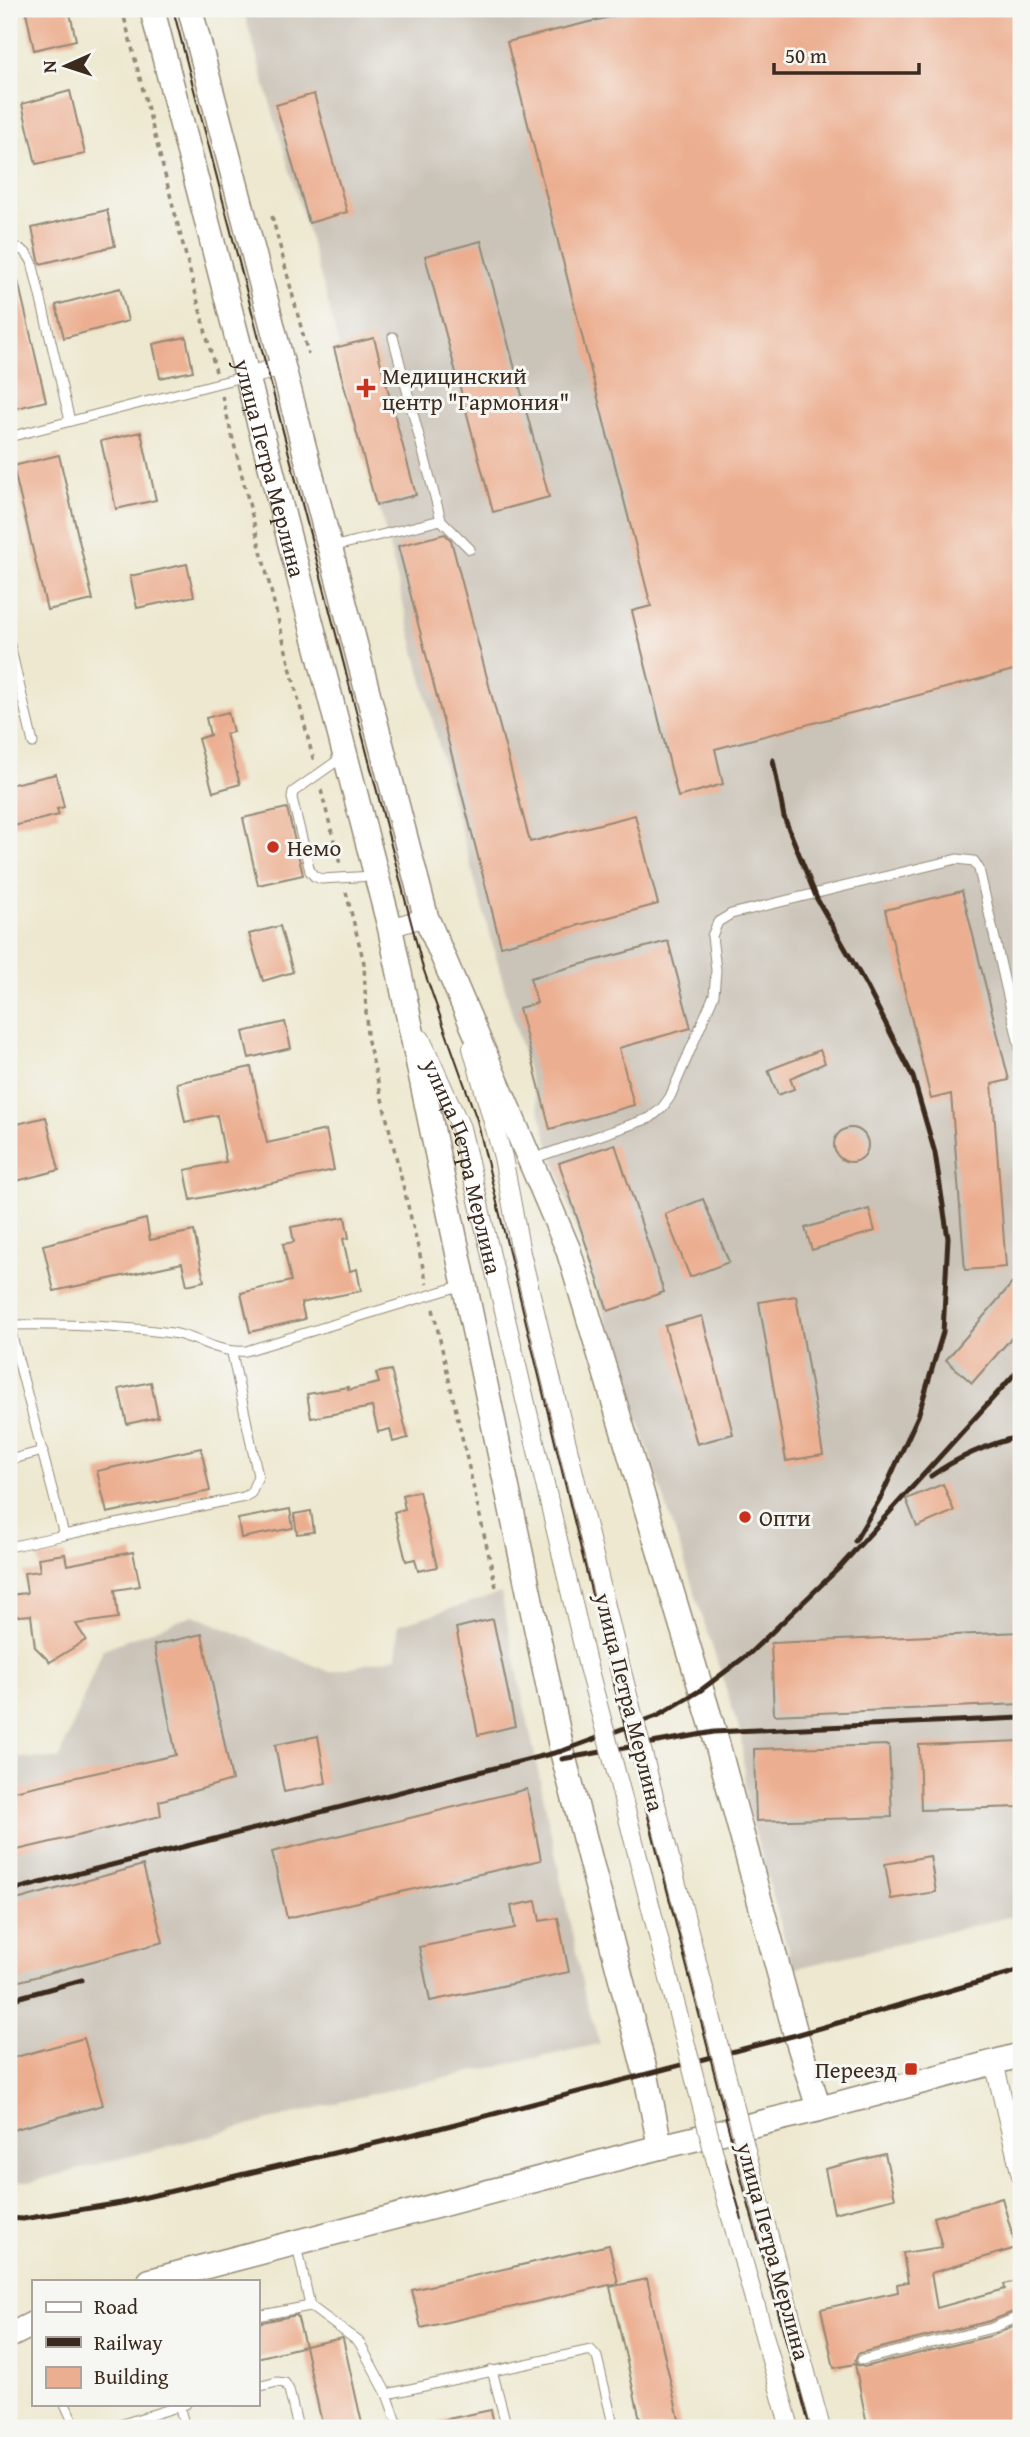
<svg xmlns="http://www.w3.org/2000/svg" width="1030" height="2437" viewBox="0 0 1030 2437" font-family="'Gentium Book Plus',serif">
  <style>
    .industrial { fill: #cac3b8 }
    .building { fill: #ecae90 }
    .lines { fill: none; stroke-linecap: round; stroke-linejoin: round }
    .lane-casing { stroke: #948976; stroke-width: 11 }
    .street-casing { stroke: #948976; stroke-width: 20 }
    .secondary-casing { stroke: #948976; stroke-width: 27 }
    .path { stroke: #948976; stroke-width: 3.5; stroke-dasharray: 5 5; stroke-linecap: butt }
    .lane { stroke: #fff; stroke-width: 9 }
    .street { stroke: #fff; stroke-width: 18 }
    .secondary { stroke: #fff; stroke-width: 24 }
    .tram { stroke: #3b2a1e; stroke-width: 2 }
    .rail { stroke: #3b2a1e; stroke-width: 5 }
    .street-bridge-casing { stroke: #948976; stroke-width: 20; stroke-linecap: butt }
    .street-bridge { stroke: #fff; stroke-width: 18 }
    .poi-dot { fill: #c8321e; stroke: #f6f6f2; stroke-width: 2.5 }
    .labels { text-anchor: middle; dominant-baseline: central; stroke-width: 6; stroke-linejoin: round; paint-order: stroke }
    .poi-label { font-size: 23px; fill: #3b2a1e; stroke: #f6f6f2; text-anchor: start }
    .street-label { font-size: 23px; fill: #3b2a1e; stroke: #f6f6f2 }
  </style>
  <rect width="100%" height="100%" fill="#f6f6f2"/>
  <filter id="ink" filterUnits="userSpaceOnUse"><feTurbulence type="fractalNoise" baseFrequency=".0143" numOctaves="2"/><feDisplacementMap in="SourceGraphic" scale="14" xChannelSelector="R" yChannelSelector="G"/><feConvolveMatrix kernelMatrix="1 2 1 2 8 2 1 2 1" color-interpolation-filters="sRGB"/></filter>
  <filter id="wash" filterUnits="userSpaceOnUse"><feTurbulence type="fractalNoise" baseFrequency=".00686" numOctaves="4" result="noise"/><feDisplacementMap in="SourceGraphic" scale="28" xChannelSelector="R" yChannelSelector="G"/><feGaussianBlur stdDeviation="1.57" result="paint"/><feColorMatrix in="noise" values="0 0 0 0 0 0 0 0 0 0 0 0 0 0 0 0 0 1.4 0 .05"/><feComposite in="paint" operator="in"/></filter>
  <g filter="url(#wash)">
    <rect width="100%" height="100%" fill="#ede8cf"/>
    <g class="industrial">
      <path d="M243 9H1021V1914L793 1969 746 1800 741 1735 545 1132 453 802 326 295Z"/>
      <path d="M501 1593 586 2001 600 2044 367 2095 30 2182H9V1757L59 1759 103 1649 193 1615 330 1672 397 1657 398 1625Z"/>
    </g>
    <g id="blocks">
      <g class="building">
        <path d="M41 9H69L76 40 34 50 26 12Z"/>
        <path d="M643 9H1021V668L715 749 723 784 678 797 632 611 651 606 507 42Z"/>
        <path d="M70 91 85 154 36 164 22 104Z"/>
        <path d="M314 94 347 212 309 223 276 105Z"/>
        <path d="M107 210 115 246 40 264 32 228Z"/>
        <path d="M481 241 549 497 493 512 425 256Z"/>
        <path d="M9 268H15L46 401 9 410Z"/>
        <path d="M120 288 128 321 64 338 56 305Z"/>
        <path d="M186 337 193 371 160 378 153 344Z"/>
        <path d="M374 338 416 495 376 505 334 348Z"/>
        <path d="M141 432 156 500 116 509 101 441Z"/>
        <path d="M59 455 93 600 47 610 13 466Z"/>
        <path d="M445 534 451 540 530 842 635 815 658 904 501 946 398 546Z"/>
        <path d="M187 564 194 596 137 608 130 576Z"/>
        <path d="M228 712 233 732 226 734 240 784 213 792 198 739 210 735 206 718Z"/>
        <path d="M56 774 64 807 57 809 59 815 9 827V785Z"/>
        <path d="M287 808 303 875 258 885 243 818Z"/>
        <path d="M962 891 1009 1080 992 1084 1006 1267 965 1270 951 1094 931 1099 885 910Z"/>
        <path d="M280 926 293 972 263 981 249 934Z"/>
        <path d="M668 941 691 1028 619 1048 634 1105 550 1129 519 1008 537 1003 530 978Z"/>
        <path d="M285 1022 291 1048 249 1058 243 1032Z"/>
        <path d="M820 1050 825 1063 790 1078 794 1089 778 1095 768 1070Z"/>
        <path d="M251 1067 267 1143 326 1130 334 1170 191 1200 185 1170 226 1162 217 1115 185 1122 177 1083Z"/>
        <path d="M46 1117 59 1170 9 1183V1126Z"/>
        <circle cx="851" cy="1145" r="17"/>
        <path d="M615 1144 664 1292 608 1311 559 1163Z"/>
        <path d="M703 1199 729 1262 690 1277 665 1214Z"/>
        <path d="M869 1209 875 1231 812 1250 805 1228Z"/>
        <path d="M345 1217 349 1238 343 1239 350 1271 357 1269 361 1291 301 1303 305 1319 250 1332 241 1293 291 1281 283 1244 294 1242 291 1227Z"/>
        <path d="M146 1219 150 1240 194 1231 204 1281 187 1285 182 1263 54 1291 43 1245Z"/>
        <path d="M1021 1273V1327L972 1383 946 1360Z"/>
        <path d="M796 1296 823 1455 786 1461 759 1302Z"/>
        <path d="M702 1316 733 1434 697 1444 665 1326Z"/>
        <path d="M391 1370 408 1438 393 1442 390 1429 378 1432 372 1407 311 1418 307 1394 348 1387V1390L379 1383 376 1373Z"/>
        <path d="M151 1382 158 1417 127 1424 119 1389Z"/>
        <path d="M201 1448 210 1491 107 1513 97 1471Z"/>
        <path d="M943 1484 954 1511 917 1527 906 1499Z"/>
        <path d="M419 1491 437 1567 418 1571 415 1559 406 1561 394 1512 405 1509 402 1495Z"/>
        <path d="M290 1509 293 1528 241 1538 238 1519Z"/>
        <path d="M311 1511 314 1532 297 1534 294 1514Z"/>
        <path d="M133 1552 140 1586 115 1590 118 1618 76 1624 86 1640 50 1662 35 1647 31 1615 9 1617V1595L27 1593 24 1573 40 1571 38 1558 65 1554 67 1565Z"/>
        <path d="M493 1619 515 1726 478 1735 456 1628Z"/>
        <path d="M1021 1632V1704L774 1715 771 1643Z"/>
        <path d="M202 1634 232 1780 159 1801 161 1816 9 1852V1792L176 1755 154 1645Z"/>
        <path d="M318 1736 326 1783 284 1792 275 1745Z"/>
        <path d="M1021 1741V1807L921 1810 919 1745Z"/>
        <path d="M889 1745 892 1817 756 1821 754 1749Z"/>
        <path d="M527 1789 541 1860 287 1918 272 1852Z"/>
        <path d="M930 1856 936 1892 891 1899 885 1864Z"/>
        <path d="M143 1865 163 1942 9 1984V1902Z"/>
        <path d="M536 1901 540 1921 558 1918 569 1972 430 2001 419 1947 515 1928 511 1906Z"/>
        <path d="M84 2038 103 2105 9 2131V2059Z"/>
        <path d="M885 2154 895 2198 834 2213 825 2169Z"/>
        <path d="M1002 2198 1016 2248 931 2273 937 2308 1005 2289 1004 2284 1021 2280V2309L990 2321 860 2353 857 2355 855 2361 857 2365 864 2367 994 2335 1021 2323V2428H871L870 2424 867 2425 855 2364 834 2368 821 2309 898 2292 897 2284 908 2282 903 2253 942 2247 934 2217Z"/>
        <path d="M609 2245 618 2283 421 2328 412 2290Z"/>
        <path d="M647 2279 681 2428H642L610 2287Z"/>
        <path d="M297 2315 305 2346 257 2358V2323Z"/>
        <path d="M342 2338 343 2339 363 2428H323L305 2346Z"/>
        <path d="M491 2410 495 2428H439L438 2421Z"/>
      </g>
    </g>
  </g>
  <g filter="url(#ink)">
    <use href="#blocks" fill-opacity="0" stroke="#948976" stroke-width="2"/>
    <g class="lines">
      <g class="lane-casing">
        <g id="lane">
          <path d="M9 247C21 248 27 251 32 262L70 421"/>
          <path d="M393 337 441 520"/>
          <path d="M9 437 246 376"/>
          <path d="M332 547 441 520 470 549"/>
          <path d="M9 641 33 743"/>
          <path d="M344 756 293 792 292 798 310 871 314 876 321 879 373 876"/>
          <path d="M532 1159 650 1118 662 1108 670 1097 714 995 716 970 712 936 718 922 731 914 957 859 974 861 979 869 1021 1053"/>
          <path d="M9 1325 64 1535 244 1497 251 1493 258 1476 232 1353"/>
          <path d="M9 1325C63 1324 118 1326 172 1333 198 1337 218 1354 246 1351L463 1285"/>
          <path d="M9 1460 43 1451"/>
          <path d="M9 1547 64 1535"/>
          <path d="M297 2245 310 2306 359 2342 387 2394 399 2428"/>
          <path d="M257 2316 310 2306"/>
          <path d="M862 2360 992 2328 1021 2316"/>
          <path d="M492 2370 507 2428"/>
          <path d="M257 2387 277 2382 285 2383 289 2390 298 2428"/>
          <path d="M387 2394 591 2350 597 2357 614 2428"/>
          <path d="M65 2404 75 2426 82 2428"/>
          <path d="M179 2405 185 2428"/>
          <path d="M110 2428 186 2404"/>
        </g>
      </g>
      <g class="street-casing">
        <g id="street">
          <path d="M248 376 283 366"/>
          <path d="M390 928 426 917"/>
          <path id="s1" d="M421 1039 461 1128 588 1667"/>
          <path d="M472 1048 503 1157 521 1253 619 1660"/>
          <path d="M650 1781 696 1958"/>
          <path d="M620 1787 666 1967"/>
          <path d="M994 2062 1021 2176"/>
          <path d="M753 2177 821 2428"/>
          <path d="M722 2185 790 2428"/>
        </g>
      </g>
      <g class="secondary-casing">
        <g id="secondary">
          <path id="s2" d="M152 9 390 928 562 1751 646 2075 660 2147"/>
          <path d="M190 9 426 917 568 1249 714 1732 796 2035 819 2109"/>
          <path d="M150 2281 660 2147 819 2109 1021 2055"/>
          <path d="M9 2336 33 2324"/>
        </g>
      </g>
      <g class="path">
        <path d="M122 9 216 372"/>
        <path d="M272 216 308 354"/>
        <path d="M222 396 314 762"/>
        <path d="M321 790 340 864"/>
        <path d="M346 892 364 963 367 1037 427 1284"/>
        <path d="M433 1309 496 1587"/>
      </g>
      <use href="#lane" class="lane"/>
      <use href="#street" class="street"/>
      <use href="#secondary" class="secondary"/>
      <g class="tram">
        <path d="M173 9 423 968 477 1120 608 1661 742 2181 810 2428"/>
        <path d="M725 2158 742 2219"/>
      </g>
      <g class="rail">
        <path d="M773 760 784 817 817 899 866 985 913 1077 935 1153 948 1238 943 1332 918 1416 882 1495 855 1541"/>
        <path d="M931 1476C958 1457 989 1444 1021 1436"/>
        <path d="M562 1759 714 1732 1021 1718"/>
        <path d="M9 1891 562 1751 657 1716 701 1690 750 1653 839 1568 1021 1367"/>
        <path d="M9 2000 82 1980"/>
        <path d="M9 2218 23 2219 121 2203 436 2129 796 2035 1021 1970"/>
      </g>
      <g class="street-bridge-casing">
        <g id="street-bridge">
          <path d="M619 1660 650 1781"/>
          <path d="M588 1667 620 1787"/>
          <path d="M696 1958 753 2177"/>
          <path d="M666 1967 722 2185"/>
        </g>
      </g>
      <use href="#street-bridge" class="street-bridge"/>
    </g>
  </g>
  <g class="poi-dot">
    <path d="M362.5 377.5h7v7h7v7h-7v7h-7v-7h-7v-7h7z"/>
    <circle cx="273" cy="847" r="7"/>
    <circle cx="745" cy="1517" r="7"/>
    <rect x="904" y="2062" width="14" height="14" rx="3.5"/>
  </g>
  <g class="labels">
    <g class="poi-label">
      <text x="382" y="375">Медицинский<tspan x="382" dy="26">центр "Гармония"</tspan></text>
      <text x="287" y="847">Немо</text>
      <text x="759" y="1517">Опти</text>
      <text x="897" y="2069" text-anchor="end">Переезд</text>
    </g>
    <g class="street-label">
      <text stroke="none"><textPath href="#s2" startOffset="474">улица Петра Мерлина</textPath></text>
      <text stroke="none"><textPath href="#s1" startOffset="135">улица Петра Мерлина</textPath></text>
      <text transform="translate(630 1702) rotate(76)">улица Петра Мерлина</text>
      <text transform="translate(774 2251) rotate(75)">улица Петра Мерлина</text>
    </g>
  </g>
  <rect width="1030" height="2437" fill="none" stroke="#f6f6f2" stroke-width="35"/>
  <rect x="32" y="2280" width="228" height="126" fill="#f6f6f2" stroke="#aba49d" stroke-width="2"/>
  <rect x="46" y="2302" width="35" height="10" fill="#ffffff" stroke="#aba49d" stroke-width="2"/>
  <text x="94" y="2314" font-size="21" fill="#3b2a1e">Road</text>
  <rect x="46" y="2337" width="35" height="10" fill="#3b2a1e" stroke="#aba49d" stroke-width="2"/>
  <text x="94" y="2350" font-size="21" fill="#3b2a1e">Railway</text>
  <rect x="46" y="2367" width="35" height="21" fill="#ecae90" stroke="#aba49d" stroke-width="2"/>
  <text x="94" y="2384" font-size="21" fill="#3b2a1e">Building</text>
  <g transform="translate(66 66) rotate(267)" stroke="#f6f6f2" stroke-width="5" paint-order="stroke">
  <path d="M0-5L12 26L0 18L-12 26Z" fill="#3b2a1e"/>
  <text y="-10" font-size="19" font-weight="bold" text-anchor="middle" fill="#3b2a1e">N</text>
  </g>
  <path d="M774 63v10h145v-10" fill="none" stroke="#3b2a1e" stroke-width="3.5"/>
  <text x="785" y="63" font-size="21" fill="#3b2a1e" stroke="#f6f6f2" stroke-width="5" paint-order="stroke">50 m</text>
</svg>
